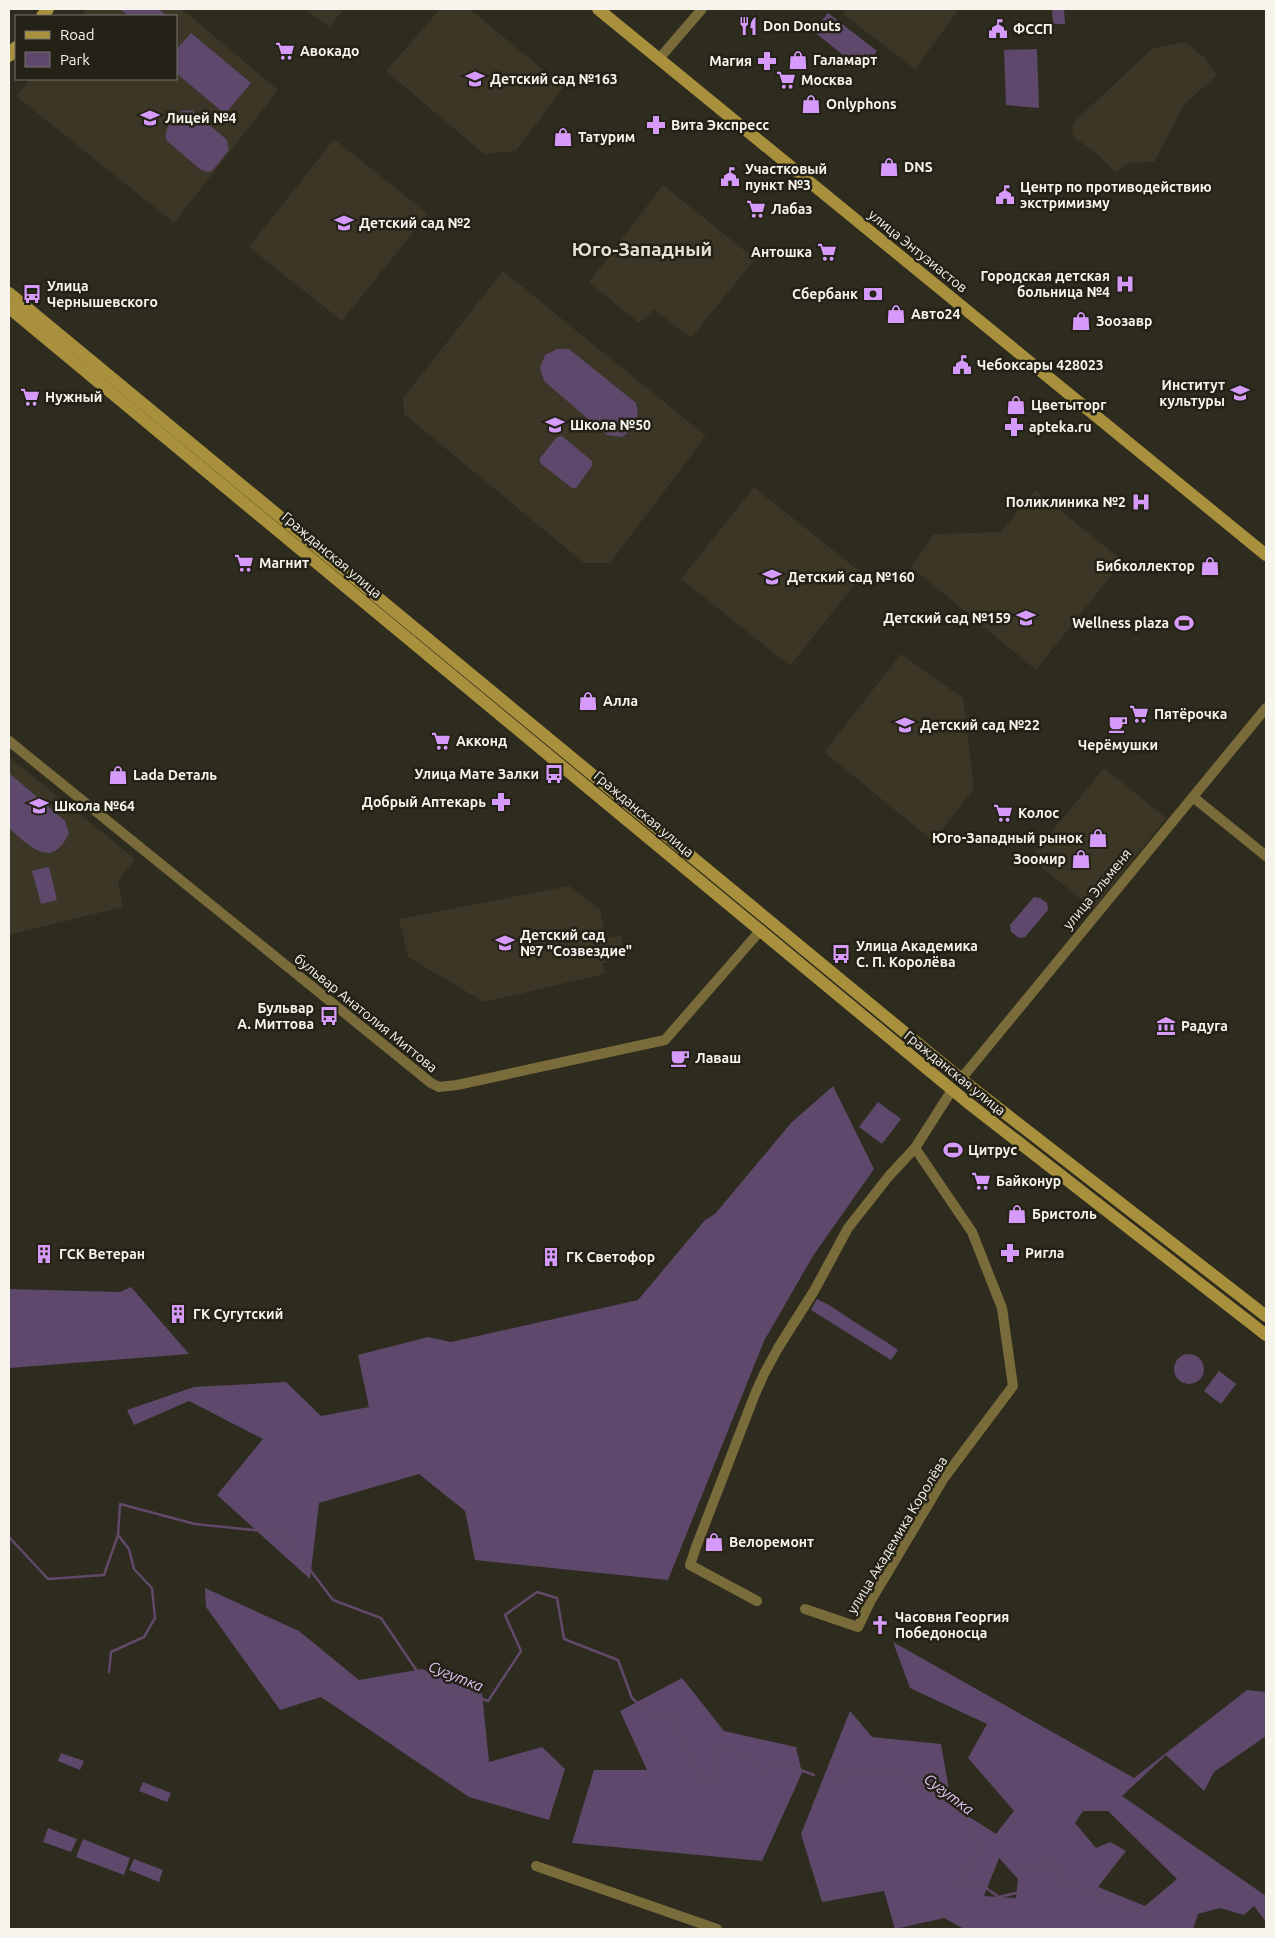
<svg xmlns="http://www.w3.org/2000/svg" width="1275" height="1938" viewBox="0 0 1275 1938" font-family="Ubuntu,sans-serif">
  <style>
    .built { fill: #3b3625 }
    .green { fill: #5e496c; fill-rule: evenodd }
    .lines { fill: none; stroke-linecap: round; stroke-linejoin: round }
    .stream { stroke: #614969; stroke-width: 2.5 }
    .minor { stroke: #7a6c3a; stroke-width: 10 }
    .secondary { stroke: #a8903c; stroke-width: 12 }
    .labels { text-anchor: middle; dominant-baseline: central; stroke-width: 5; stroke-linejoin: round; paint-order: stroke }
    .poi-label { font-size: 14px; font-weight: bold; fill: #f6f4ed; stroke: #242116; text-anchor: start }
    .street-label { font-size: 14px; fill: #f6f4ed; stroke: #242116 }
    .water-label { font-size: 15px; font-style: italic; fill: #e3c5f8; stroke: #242116 }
    .district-label { font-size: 19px; font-weight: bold; fill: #e5e1d2; stroke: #242116 }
  </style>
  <rect width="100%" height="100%" fill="#2e2b1f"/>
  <g class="built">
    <path d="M86 9H182L278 90 174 223 16 96 30 79H176V16H80Z"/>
    <path d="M305 9H344L329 27Z"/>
    <path d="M440 9H470L564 87 516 151 484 154 386 71Z"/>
    <path d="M847 9H953L957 12 915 69 843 14Z"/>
    <path d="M1185 42 1204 57 1217 75 1184 105 1154 162 1128 163 1116 173 1096 153 1075 138 1072 132 1074 122 1153 48Z"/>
    <path d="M334 139 428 214 342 321 249 247Z"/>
    <path d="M663 185 755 259 691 338 654 310 639 323 589 282Z"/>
    <path d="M503 271 706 436 610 563H584L404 414 403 398Z"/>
    <path d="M754 487 863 574 790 666 681 579Z"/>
    <path d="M1035 490 1123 561 1036 670 911 567 934 534 1001 532Z"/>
    <path d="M901 654 963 698 974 789 933 841 824 752Z"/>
    <path d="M9 757 135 859 118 881 123 907 9 935Z"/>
    <path d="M1104 768 1166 818 1093 909 1030 858Z"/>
    <path d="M569 886 600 909 606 938 621 935 623 946 607 949 610 962 603 963 605 972 600 975 484 1002 408 957 399 919Z"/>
  </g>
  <g class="green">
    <path d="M119 9H158L168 16H129Z"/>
    <path d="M1052 9H1064L1065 24H1053Z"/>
    <path d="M828 13 877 51 863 71 813 31Z"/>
    <path d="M191 33 251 83 225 114 176 73V50Z"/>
    <path d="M1037 49 1039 108 1006 105 1004 50Z"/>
    <path d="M187 110 193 111 227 140 229 150 212 171 207 172 201 170 167 141C162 129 174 120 181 111Z"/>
    <path d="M557 349H569L636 403C640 421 637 427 622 437L607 435 544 381 540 368 545 355Z"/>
    <path d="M562 436 592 461V466L576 488H572L540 463V458L557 437Z"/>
    <path d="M9 773 65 821 69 833C52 870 30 847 9 828Z"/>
    <path d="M49 867 57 900 41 904 32 871Z"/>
    <path d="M1034 897 1040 898 1047 903 1048 910 1025 937 1019 938 1011 932 1010 925Z"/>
    <path d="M833 1086 874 1169 813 1256 764 1341 668 1580 475 1560 465 1511 419 1474 319 1503 310 1579 217 1495 263 1439 189 1401 134 1425 127 1410 194 1387 286 1382 321 1416 369 1407 358 1355 428 1337 451 1342 638 1300 705 1220 715 1214 791 1123Z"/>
    <path d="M878 1102 901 1119 882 1144 859 1127Z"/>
    <path d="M131 1287 189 1354 9 1368V1289L120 1292Z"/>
    <path d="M817 1299C832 1306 844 1315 858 1324 871 1333 885 1340 898 1350L891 1360 811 1310Z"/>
    <circle cx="1189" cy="1369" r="15"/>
    <path d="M1219 1371 1236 1384 1221 1404 1204 1391Z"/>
    <path d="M205 1588 299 1631 359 1680 422 1669 482 1693 489 1762 542 1747 565 1769 549 1820 469 1797 321 1697 280 1710 206 1607Z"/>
    <path d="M893 1642 1134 1778 1247 1690 1266 1692V1736L1214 1772 1204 1791 1166 1755 1122 1796 1266 1896V1922L1254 1906 1244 1915 1220 1908 1198 1914 1193 1929H964L944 1918 895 1929 884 1891 822 1902 801 1834 850 1711 872 1737 941 1744 952 1806 996 1834 1014 1811 968 1758 987 1724 910 1688ZM1083 1811H1108L1177 1879 1145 1906 1098 1887 1126 1851 1110 1842 1096 1848 1075 1823ZM999 1858 1018 1879 1016 1898 984 1896Z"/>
    <path d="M682 1678 724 1731 796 1747 802 1773 762 1861 572 1843 594 1770H647L620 1711Z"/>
    <path d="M61 1753 84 1761 80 1770 58 1761Z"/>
    <path d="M143 1782 171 1793 167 1802 139 1791Z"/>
    <path d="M48 1828 77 1839 71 1852 43 1842Z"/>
    <path d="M83 1839 130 1858 124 1875 76 1857Z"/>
    <path d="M134 1859 163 1870 159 1882 129 1870Z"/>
  </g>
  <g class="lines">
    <g class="stream">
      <path d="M9 1537 48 1579 104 1575 118 1535 120 1504 195 1524 282 1533 333 1600 381 1618 421 1677 488 1701 521 1651 505 1615 537 1592 557 1598 564 1639 618 1660 632 1698 648 1713 679 1719V1733L701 1781 715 1782 714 1748 727 1745 765 1770 779 1762 814 1775"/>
      <path d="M109 1672 111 1652 144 1637 155 1618 152 1588 134 1569 129 1549 118 1535"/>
      <path d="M833 1777 898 1771 970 1821 980 1850 957 1885 986 1888 999 1897 1020 1892 1018 1869 1054 1862 1060 1881 1152 1916V1929"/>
    </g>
    <g class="minor">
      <path d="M664 53 702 9"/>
      <path d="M9 741 431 1083 439 1087 457 1085 665 1040 760 931"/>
      <path d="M1193 797 1266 856"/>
      <path d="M961 1079 1266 708"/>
      <path d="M757 1601 690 1565 696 1547 755 1394 764 1374 778 1348 814 1291 848 1228 889 1176 915 1148 952 1090"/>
      <path d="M805 1609 858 1627 870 1602 944 1478 1013 1386 1002 1308 972 1232 915 1148"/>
      <path d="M536 1866 717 1929"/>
    </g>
    <g class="secondary">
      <path d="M598 9 1266 555"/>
      <path d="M42 16 48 9"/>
      <path d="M9 56 16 47"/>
      <path d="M9 293 961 1079 1266 1316"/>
      <path d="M9 308 967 1102 1266 1335"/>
    </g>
  </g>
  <defs>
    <g id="restaurant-bare" transform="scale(1.5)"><path d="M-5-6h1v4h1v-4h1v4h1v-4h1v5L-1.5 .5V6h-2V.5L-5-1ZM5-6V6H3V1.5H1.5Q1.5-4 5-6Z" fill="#d69bfa" stroke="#242116" stroke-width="2.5" paint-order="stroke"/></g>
    <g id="civic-bare" transform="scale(1.5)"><path d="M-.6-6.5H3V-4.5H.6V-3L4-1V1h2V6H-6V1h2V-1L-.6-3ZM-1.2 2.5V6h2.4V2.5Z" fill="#d69bfa" stroke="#242116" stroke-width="2.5" paint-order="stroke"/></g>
    <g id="supermarket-bare" transform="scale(1.5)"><path d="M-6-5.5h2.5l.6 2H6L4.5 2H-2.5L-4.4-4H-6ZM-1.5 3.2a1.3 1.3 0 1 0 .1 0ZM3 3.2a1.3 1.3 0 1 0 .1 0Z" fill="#d69bfa" stroke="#242116" stroke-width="2.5" paint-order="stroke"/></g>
    <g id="shop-bare" transform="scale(1.5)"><path d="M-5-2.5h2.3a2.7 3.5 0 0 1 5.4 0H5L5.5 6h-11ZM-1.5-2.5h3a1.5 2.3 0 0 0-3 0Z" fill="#d69bfa" stroke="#242116" stroke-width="2.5" paint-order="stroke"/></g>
    <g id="pharmacy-bare" transform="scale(1.5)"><path d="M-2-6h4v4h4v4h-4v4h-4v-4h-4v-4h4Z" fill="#d69bfa" stroke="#242116" stroke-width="2.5" paint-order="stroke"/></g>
    <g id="school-bare" transform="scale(1.5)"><path d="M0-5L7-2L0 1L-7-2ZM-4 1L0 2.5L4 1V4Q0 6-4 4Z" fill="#d69bfa" stroke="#242116" stroke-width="2.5" paint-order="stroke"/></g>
    <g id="hospital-bare" transform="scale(1.5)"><path d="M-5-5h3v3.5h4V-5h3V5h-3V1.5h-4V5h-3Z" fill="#d69bfa" stroke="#242116" stroke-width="2.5" paint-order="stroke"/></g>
    <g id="bus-bare" transform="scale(1.5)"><path d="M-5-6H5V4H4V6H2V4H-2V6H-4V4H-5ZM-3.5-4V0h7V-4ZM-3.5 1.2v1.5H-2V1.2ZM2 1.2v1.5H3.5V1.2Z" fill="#d69bfa" stroke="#242116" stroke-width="2.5" paint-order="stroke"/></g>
    <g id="bank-bare" transform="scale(1.5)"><path d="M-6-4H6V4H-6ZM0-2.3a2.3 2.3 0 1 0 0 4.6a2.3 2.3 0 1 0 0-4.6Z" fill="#d69bfa" stroke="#242116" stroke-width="2.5" paint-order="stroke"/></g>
    <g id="university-bare" transform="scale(1.5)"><path d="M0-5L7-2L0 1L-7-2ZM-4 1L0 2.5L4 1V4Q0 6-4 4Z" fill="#d69bfa" stroke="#242116" stroke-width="2.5" paint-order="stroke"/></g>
    <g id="stadium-bare" transform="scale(1.5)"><path d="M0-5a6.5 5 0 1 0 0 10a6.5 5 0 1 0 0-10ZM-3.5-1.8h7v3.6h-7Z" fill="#d69bfa" stroke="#242116" stroke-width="2.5" paint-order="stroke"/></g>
    <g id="cafe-bare" transform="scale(1.5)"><path d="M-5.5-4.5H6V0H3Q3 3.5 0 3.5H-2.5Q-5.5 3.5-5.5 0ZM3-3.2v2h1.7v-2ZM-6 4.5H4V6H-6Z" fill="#d69bfa" stroke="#242116" stroke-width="2.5" paint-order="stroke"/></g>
    <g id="museum-bare" transform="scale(1.5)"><path d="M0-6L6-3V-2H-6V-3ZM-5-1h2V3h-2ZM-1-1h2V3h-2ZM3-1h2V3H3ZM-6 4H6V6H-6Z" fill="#d69bfa" stroke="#242116" stroke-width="2.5" paint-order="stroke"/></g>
    <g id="building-bare" transform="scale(1.5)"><path d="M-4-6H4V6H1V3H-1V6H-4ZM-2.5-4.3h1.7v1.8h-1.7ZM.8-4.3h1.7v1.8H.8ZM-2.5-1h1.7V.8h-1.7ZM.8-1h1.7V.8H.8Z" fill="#d69bfa" stroke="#242116" stroke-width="2.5" paint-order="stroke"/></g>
    <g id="church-bare" transform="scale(1.5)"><path d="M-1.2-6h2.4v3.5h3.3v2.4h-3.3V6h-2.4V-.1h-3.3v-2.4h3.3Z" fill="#d69bfa" stroke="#242116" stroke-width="2.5" paint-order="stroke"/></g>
  </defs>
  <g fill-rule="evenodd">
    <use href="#restaurant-bare" x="748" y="26"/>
    <use href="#civic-bare" x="998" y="29"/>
    <use href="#supermarket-bare" x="285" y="51"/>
    <use href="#shop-bare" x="798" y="60"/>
    <use href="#pharmacy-bare" x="767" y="61"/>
    <use href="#school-bare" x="475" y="79"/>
    <use href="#supermarket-bare" x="786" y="80"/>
    <use href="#shop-bare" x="811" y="104"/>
    <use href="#school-bare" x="150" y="118"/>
    <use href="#pharmacy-bare" x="656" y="125"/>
    <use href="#shop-bare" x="563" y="137"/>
    <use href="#shop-bare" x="889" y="167"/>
    <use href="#civic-bare" x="730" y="177"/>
    <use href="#civic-bare" x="1005" y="195"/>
    <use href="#supermarket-bare" x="756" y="209"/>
    <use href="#school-bare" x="344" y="223"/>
    <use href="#supermarket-bare" x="827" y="252"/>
    <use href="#hospital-bare" x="1125" y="284"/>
    <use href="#bus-bare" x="32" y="294"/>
    <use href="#bank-bare" x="873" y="294"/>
    <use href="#shop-bare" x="896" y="314"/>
    <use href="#shop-bare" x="1081" y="321"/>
    <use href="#civic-bare" x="962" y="365"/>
    <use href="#university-bare" x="1240" y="393"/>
    <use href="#supermarket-bare" x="30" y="397"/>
    <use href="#shop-bare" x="1016" y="405"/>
    <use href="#school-bare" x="555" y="425"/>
    <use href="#pharmacy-bare" x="1014" y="427"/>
    <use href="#hospital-bare" x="1141" y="502"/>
    <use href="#supermarket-bare" x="244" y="563"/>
    <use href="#shop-bare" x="1210" y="566"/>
    <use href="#school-bare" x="772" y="577"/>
    <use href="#school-bare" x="1026" y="618"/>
    <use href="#stadium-bare" x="1184" y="623"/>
    <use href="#shop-bare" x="588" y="701"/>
    <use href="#supermarket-bare" x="1139" y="714"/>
    <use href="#cafe-bare" x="1118" y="724"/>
    <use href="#school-bare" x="905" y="725"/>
    <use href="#supermarket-bare" x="441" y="741"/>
    <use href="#bus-bare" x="554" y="774"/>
    <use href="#shop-bare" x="118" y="775"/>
    <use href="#pharmacy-bare" x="501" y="802"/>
    <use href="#school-bare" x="39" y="806"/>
    <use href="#supermarket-bare" x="1003" y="813"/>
    <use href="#shop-bare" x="1098" y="838"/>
    <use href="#shop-bare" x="1081" y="859"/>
    <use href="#school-bare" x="505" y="943"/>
    <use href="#bus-bare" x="841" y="954"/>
    <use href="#bus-bare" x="329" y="1016"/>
    <use href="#museum-bare" x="1166" y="1026"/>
    <use href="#cafe-bare" x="680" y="1058"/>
    <use href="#stadium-bare" x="953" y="1150"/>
    <use href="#supermarket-bare" x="981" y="1181"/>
    <use href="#shop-bare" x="1017" y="1214"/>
    <use href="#pharmacy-bare" x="1010" y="1253"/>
    <use href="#building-bare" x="44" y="1254"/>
    <use href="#building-bare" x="551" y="1257"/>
    <use href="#building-bare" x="178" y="1314"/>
    <use href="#shop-bare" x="714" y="1542"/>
    <use href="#church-bare" x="880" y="1625"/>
  </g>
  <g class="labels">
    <g class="poi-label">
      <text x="763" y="26">Don Donuts</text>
      <text x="1013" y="29">ФССП</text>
      <text x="300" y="51">Авокадо</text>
      <text x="813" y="60">Галамарт</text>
      <text x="752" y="61" text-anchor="end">Магия</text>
      <text x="490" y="79">Детский сад №163</text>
      <text x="801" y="80">Москва</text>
      <text x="826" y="104">Onlyphons</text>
      <text x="165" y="118">Лицей №4</text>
      <text x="671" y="125">Вита Экспресс</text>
      <text x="578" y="137">Татурим</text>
      <text x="904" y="167">DNS</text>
      <text x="745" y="169">Участковый<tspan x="745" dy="16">пункт №3</tspan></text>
      <text x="1020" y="187">Центр по противодействию<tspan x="1020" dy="16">экстримизму</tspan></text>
      <text x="771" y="209">Лабаз</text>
      <text x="359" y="223">Детский сад №2</text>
      <text x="812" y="252" text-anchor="end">Антошка</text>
      <text x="1110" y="276" text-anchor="end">Городская детская<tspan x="1110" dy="16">больница №4</tspan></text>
      <text x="47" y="286">Улица<tspan x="47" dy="16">Чернышевского</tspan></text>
      <text x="858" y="294" text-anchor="end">Сбербанк</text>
      <text x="911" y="314">Авто24</text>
      <text x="1096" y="321">Зоозавр</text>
      <text x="977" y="365">Чебоксары 428023</text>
      <text x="1225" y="385" text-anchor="end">Институт<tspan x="1225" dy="16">культуры</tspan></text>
      <text x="45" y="397">Нужный</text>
      <text x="1031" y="405">Цветыторг</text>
      <text x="570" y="425">Школа №50</text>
      <text x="1029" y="427">apteka.ru</text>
      <text x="1126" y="502" text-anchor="end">Поликлиника №2</text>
      <text x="259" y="563">Магнит</text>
      <text x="1195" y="566" text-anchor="end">Бибколлектор</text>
      <text x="787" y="577">Детский сад №160</text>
      <text x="1011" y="618" text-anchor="end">Детский сад №159</text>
      <text x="1169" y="623" text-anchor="end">Wellness plaza</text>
      <text x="603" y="701">Алла</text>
      <text x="1154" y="714">Пятёрочка</text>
      <text x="920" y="725">Детский сад №22</text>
      <text x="456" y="741">Акконд</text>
      <text x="1118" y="745" text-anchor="middle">Черёмушки</text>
      <text x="539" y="774" text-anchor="end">Улица Мате Залки</text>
      <text x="133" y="775">Lada Dеталь</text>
      <text x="486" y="802" text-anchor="end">Добрый Аптекарь</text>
      <text x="54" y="806">Школа №64</text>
      <text x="1018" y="813">Колос</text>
      <text x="1083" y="838" text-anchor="end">Юго-Западный рынок</text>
      <text x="1066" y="859" text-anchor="end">Зоомир</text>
      <text x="520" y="935">Детский сад<tspan x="520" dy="16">№7 "Созвездие"</tspan></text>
      <text x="856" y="946">Улица Академика<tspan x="856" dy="16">С. П. Королёва</tspan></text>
      <text x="314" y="1008" text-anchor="end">Бульвар<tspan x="314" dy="16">А. Миттова</tspan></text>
      <text x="1181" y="1026">Радуга</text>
      <text x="695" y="1058">Лаваш</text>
      <text x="968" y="1150">Цитрус</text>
      <text x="996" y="1181">Байконур</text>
      <text x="1032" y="1214">Бристоль</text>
      <text x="1025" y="1253">Ригла</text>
      <text x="59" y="1254">ГСК Ветеран</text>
      <text x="566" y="1257">ГК Светофор</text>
      <text x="193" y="1314">ГК Сугутский</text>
      <text x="729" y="1542">Велоремонт</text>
      <text x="895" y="1617">Часовня Георгия<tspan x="895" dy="16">Победоносца</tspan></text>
    </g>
    <g class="street-label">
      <text transform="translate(918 251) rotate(39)">улица Энтузиастов</text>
      <text transform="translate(332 555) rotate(40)">Гражданская улица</text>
      <text transform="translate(644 814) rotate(40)">Гражданская улица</text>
      <text transform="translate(1097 889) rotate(-51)">улица Эльменя</text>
      <text transform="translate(366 1013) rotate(39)">бульвар Анатолия Миттова</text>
      <text transform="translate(955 1073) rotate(39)">Гражданская улица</text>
      <text transform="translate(897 1535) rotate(-59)">улица Академика Королёва</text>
    </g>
    <g class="water-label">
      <text transform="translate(456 1676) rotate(22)">Сугутка</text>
      <text transform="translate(949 1794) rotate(37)">Сугутка</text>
    </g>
    <g class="district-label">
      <text x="642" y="249">Юго-Западный</text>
    </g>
  </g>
  <rect width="1275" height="1938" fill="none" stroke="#f6f4ed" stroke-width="20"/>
  <rect x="15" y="15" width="162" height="65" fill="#242116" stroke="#78756c"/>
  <rect x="25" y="31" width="25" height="8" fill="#a8903c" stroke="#78756c"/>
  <text x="60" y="40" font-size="15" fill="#f6f4ed">Road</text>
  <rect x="25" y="52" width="25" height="15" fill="#5e496c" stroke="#78756c"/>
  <text x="60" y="65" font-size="15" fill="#f6f4ed">Park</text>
</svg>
